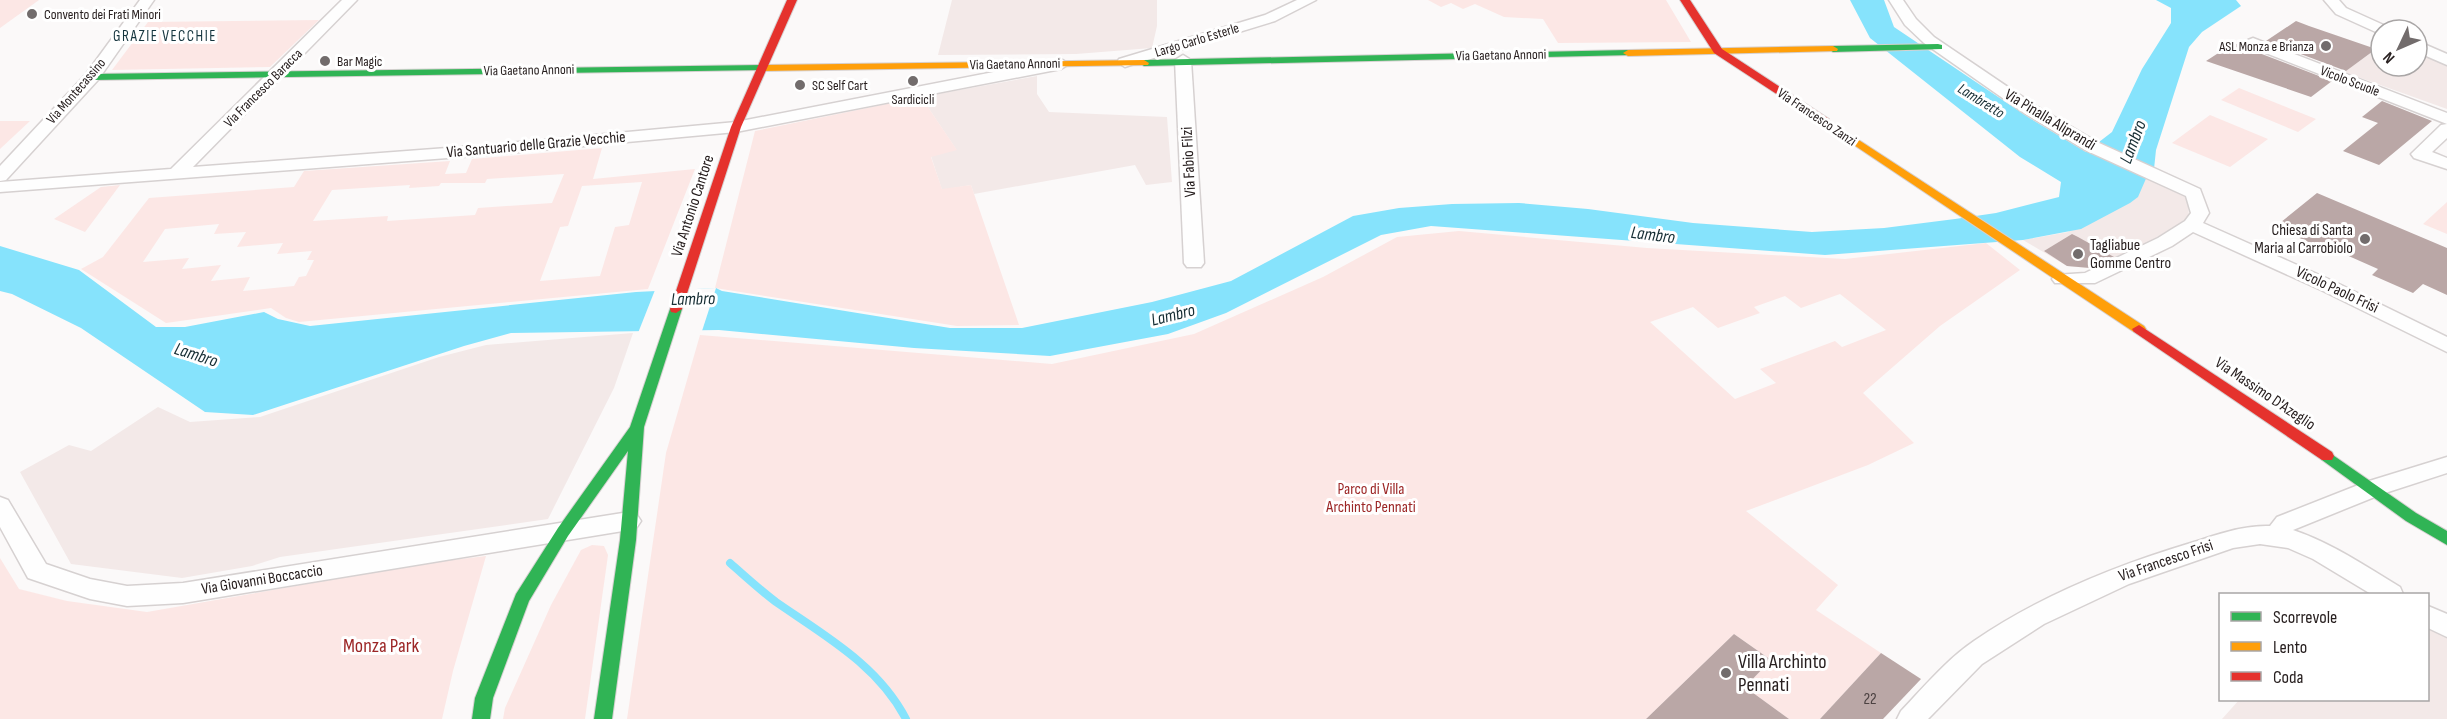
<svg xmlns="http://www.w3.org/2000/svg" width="2447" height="719" viewBox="0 0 2447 719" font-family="'Sofia Sans Condensed',sans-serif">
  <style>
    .built { fill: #f3e9e8 }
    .green { fill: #fce7e5; fill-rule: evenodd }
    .water { fill: #86e3fc }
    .pier { fill: #fbf9f9 }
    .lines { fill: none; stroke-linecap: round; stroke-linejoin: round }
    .stream { stroke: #86e3fc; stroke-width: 8 }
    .building { fill: #baa7a6 }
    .street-casing { stroke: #d6d1d1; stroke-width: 3 }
    .fast-casing { stroke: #d6d1d1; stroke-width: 2 }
    .slow-casing { stroke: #d6d1d1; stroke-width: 2 }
    .jam-casing { stroke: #d6d1d1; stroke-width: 2 }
    .street { fill: #fefefe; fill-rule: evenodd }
    .fast { fill: #30b455; fill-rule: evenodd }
    .slow { fill: #ff9f0a; fill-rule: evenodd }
    .jam { fill: #e5322d; fill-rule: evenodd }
    .poi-dot { fill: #726c6c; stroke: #fff; stroke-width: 2 }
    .labels { text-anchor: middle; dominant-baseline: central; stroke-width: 6; stroke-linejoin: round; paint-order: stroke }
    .far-poi-label { font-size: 14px; fill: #282020; stroke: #fff; text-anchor: start }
    .far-street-label { font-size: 14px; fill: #282020; stroke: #fff }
    .far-neighbourhood-label { font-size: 15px; letter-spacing: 1.5px; fill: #15353e; stroke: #fff }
    .far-water-label { font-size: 15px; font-style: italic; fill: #162d33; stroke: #fff }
    .street-label { font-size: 16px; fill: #282020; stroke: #fff }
    .poi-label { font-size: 16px; fill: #282020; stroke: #fff; text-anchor: end }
    .park-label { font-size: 16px; fill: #9c2626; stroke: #fff }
    .near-number-label { font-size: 16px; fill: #4c4242 }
    .water-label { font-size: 18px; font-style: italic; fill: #162d33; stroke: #fff }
    .near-park-label { font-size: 20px; fill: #9c2626; stroke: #fff }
    .near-poi-label { font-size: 20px; fill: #282020; stroke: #fff; text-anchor: start }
  </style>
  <rect width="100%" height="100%" fill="#fbf9f9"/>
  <g class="built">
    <path d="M952 0H1157V26L1152 48 1076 54 938 55Z"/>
    <path d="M2381 46V66H2417V52L2447 66V109L2344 72Z"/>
    <path d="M1037 76V94L1049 112 1167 117 1172 182 1146 185 1135 165 974 194 971 185 942 190 931 156 956 149 921 97Z"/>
    <path d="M2148 174 2187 195 2189 216 2182 223 2101 269 2067 266 2023 240 2068 232Z"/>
    <path d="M633 333 614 388 548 519 280 557 252 566 182 578 71 564 20 472 69 445 91 451 158 407 190 422 260 417 439 357 486 345Z"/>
    <path d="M2428 625 2447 637V719H2222L2239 700H2428Z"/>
  </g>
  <g class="green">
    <path d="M0 0H39L0 28Z"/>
    <path d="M1428 0H1666L1691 42 1558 43 1543 19 1504 17 1475 4 1463 9 1451 3 1441 7Z"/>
    <path d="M319 20 270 67 112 70 148 22Z"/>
    <path d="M2239 88 2316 119 2298 132 2221 100Z"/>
    <path d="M921 97 957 150 931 157 942 189 971 185 1019 325 957 326 715 288 755 131Z"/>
    <path d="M2210 115 2268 139 2230 167 2172 143Z"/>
    <path d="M0 121H30L0 149Z"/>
    <path d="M602 148 593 179 695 169 648 289 299 322 286 318 271 308 166 323 81 269 103 257 149 198 294 187 304 171 450 161 445 174 466 173 472 159ZM564 174 552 203 478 208 475 215 387 221 388 216 313 221 332 190 410 185 409 188 439 186 441 183H485L487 179ZM642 182 629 225 615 227 600 276 540 281 560 227 568 226 582 186ZM219 224 214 234 246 232 237 247 283 243 277 254 312 251 307 260H314L306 276 299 277 294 286 243 291 250 277 211 281 221 265 182 269 189 258 143 262 165 229Z"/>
    <path d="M120 185 85 232 54 219 101 187Z"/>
    <path d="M2447 202V234L2423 224Z"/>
    <path d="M1459 231 1647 248 1845 259 1986 243 2020 270 1940 326 1863 393 1914 443 1868 465 1746 511 1838 585 1816 610 1881 653 1820 719H1789L1745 687 1771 660 1734 634 1646 719H627L666 453 700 335 1052 364 1194 334 1323 277 1397 237ZM1840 294 1886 330 1842 347 1835 341 1760 369 1776 383 1735 399 1650 322 1693 307 1718 328 1760 313 1754 307 1785 296 1801 308Z"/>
    <path d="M592 545 604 546 608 555 585 719H503L505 708 551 605 581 550Z"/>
    <path d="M486 556 453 671 442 719H0V558L19 589 67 601 147 612 427 563Z"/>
  </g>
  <path class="water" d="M1850 0H1884L1894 27 2031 119 2086 152 2112 132 2142 69 2171 23V8L2156 0H2236L2241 6 2202 32 2189 47 2156 150 2154 169 2148 174 2138 197 2130 203 2081 229 2023 240 1825 255 1431 226 1381 235 1226 313 1168 334 1050 356 914 348 719 330 511 333 464 346 253 415 205 412 81 328 12 294 0 291V246L79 270 156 327H185L264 312 278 319 310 326 636 292 716 288 722 291 950 328H1022L1152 302 1231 281 1353 216 1399 208 1452 204 1519 203 1588 209 1693 223 1812 232 1884 228 1955 219 1996 213 2059 197 2061 182 2020 157 1870 38Z"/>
  <path class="pier" d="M716 288 702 331 638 333 655 290Z"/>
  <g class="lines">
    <path class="stream" d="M730 563C745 576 760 590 776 602 825 636 878 665 906 719"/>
  </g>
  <g class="building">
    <path d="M2296 21 2309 26 2376 49 2346 71 2266 41Z"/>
    <path d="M2234 43 2246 48 2332 81 2311 97 2206 61Z"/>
    <path d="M2382 101 2432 121 2379 165 2343 151 2378 123 2362 117Z"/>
    <path d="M2317 193 2447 248V295L2423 284 2413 293 2372 275 2378 269 2326 246 2322 248 2275 227Z"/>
    <path d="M2072 234 2078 237 2114 257 2090 268 2067 266 2044 251Z"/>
    <path d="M1734 634 1771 660 1745 687 1789 719H1646Z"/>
    <path d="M1881 653 1921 679 1883 719H1820Z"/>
  </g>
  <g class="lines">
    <g class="street-casing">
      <g id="street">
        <path d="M140 0H154L98 80 6 180 0 181V166L86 74Z"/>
        <path d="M342 0H357L193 167 487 145 736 122 1061 59 1069 64 1061 69 736 132 487 155 0 192V182L171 169Z"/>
        <path d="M1297 0H1316L1275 21 1131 65 1125 67 1117 62 1119 59 1265 15Z"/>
        <path d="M1889 0H1903L1916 19 1934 37 2036 106 2097 142 2200 189 2209 213 2203 223 2335 282 2447 337V352L2321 290 2193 232 2172 246 2095 283H2055L2052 279 2055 275 2085 273 2158 238 2185 221 2191 213 2186 196 2085 150 2024 113 1924 43 1905 25Z"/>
        <path d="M2324 0H2339L2346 8 2388 27 2391 30H2381V34L2378 33 2336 14Z"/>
        <path d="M2253 38 2447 113V138L2432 152 2447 158V169L2414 158 2411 154 2441 125 2447 124 2248 46 2245 43 2248 40Z"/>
        <path d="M2417 41 2447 54V65L2417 52Z"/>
        <path d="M1183 55 1191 60 1204 263 1201 267H1187L1184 263 1175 60Z"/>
        <path d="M2447 457V473L2382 494 2293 530C2332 543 2365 566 2400 587L2403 594H2371L2313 559 2288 548 2260 544 2233 548 2129 584 2044 624 1982 664 1928 719H1897L1901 711C1924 687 1946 660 1974 641 2041 595 2117 565 2194 542 2219 534 2244 525 2270 526L2277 517 2366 482Z"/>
        <path d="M0 497 8 500 46 564 90 579 127 586 183 583 629 512 637 515 641 521 637 527 629 530 183 603 127 606 90 599 28 578 0 527Z"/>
        <path d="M2428 606 2447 614V637L2428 628Z"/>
      </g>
    </g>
    <g class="fast-casing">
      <g id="fast">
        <path d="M1938 44 1942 45V49L1833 52 1828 49 1833 46Z"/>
        <path d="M1628 50 1633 53 1632 55 1144 66 1139 63 1144 60Z"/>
        <path d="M762 65 766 66V70L92 80 87 77 92 74Z"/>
        <path d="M676 305 682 309 644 427 636 540 612 719H594L620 540 628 451 568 536 529 601 493 698 490 719H472L475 698 516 594 558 528 630 427 670 309Z"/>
        <path d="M2327 451 2416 513 2447 531V545L2406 521 2322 460 2320 456 2322 452Z"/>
      </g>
    </g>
    <g class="slow-casing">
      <g id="slow">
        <path d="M1833 46 1838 49 1837 51 1628 56 1623 53 1628 50Z"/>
        <path d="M1144 60 1149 63 1148 65 762 71 757 68 762 65Z"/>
        <path d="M1825 118 2144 326 2146 329 2144 332H2134L1821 123 1820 121Z"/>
      </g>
    </g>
    <g class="jam-casing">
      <g id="jam">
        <path d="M787 0H797L741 127 682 309 676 313 671 312 670 309 731 127Z"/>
        <path d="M1680 0H1690L1722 49 1829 119V123H1821L1714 53Z"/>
        <path d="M2139 325 2332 452 2334 456 2332 460H2322L2134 332 2132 329Z"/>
      </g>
    </g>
    <use href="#street" class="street"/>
    <use href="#fast" class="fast"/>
    <use href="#slow" class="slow"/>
    <use href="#jam" class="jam"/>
  </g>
  <g class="poi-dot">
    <circle cx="32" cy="14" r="6"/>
    <circle cx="2326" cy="46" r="6"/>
    <circle cx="325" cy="61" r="6"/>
    <circle cx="913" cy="81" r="6"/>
    <circle cx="800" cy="85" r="6"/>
    <circle cx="2365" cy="239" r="6"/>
    <circle cx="2078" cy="254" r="6"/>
    <circle cx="1726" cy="673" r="6"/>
  </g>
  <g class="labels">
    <g class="far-poi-label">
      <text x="44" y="14">Convento dei Frati Minori</text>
      <text x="2314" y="46" text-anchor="end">ASL Monza e Brianza</text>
      <text x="337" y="61">Bar Magic</text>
      <text x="812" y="85">SC Self Cart</text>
      <text x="913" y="99" text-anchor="middle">Sardicicli</text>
    </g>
    <g class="far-street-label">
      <text transform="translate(1197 40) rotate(-17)">Largo Carlo Esterle</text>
      <text transform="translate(1501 55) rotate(-1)">Via Gaetano Annoni</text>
      <text transform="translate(1015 64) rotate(-1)">Via Gaetano Annoni</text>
      <text transform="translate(529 70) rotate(-1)">Via Gaetano Annoni</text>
      <text transform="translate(2350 81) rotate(21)">Vicolo Scuole</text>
      <text transform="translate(263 88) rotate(-45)">Via Francesco Baracca</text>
      <text transform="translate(76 91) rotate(-49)">Via Montecassino</text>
      <text transform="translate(1817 117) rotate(34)">Via Francesco Zanzi</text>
    </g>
    <g class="far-neighbourhood-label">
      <text x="165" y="36">GRAZIE VECCHIE</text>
    </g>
    <g class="far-water-label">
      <text transform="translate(1981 101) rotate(32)">Lambretto</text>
    </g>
    <g class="street-label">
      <text transform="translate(2050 120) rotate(31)">Via Pinalla Aliprandi</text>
      <text transform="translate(536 145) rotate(-5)">Via Santuario delle Grazie Vecchie</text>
      <text transform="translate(1189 162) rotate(-93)">Via Fabio Filzi</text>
      <text transform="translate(693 206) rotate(-72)">Via Antonio Cantore</text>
      <text transform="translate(2337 290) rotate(25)">Vicolo Paolo Frisi</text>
      <text transform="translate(2265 394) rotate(34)">Via Massimo D'Azeglio</text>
      <text transform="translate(2166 561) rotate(-19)">Via Francesco Frisi</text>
      <text transform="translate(262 580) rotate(-9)">Via Giovanni Boccaccio</text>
    </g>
    <g class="poi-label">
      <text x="2353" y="230">Chiesa di Santa<tspan x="2353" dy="18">Maria al Carrobiolo</tspan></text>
      <text x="2090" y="245" text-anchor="start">Tagliabue<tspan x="2090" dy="18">Gomme Centro</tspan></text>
    </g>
    <g class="park-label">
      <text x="1371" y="489">Parco di Villa<tspan x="1371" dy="18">Archinto Pennati</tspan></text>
    </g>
    <g class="near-number-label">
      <text x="1870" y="699">22</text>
    </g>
    <g class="water-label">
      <text transform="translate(2133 142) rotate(-69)">Lambro</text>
      <text transform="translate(1653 235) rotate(7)">Lambro</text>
      <text transform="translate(693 299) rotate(-1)">Lambro</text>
      <text transform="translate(1173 315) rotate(-14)">Lambro</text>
      <text transform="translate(196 355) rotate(18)">Lambro</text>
    </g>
    <g class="near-park-label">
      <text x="381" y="646">Monza Park</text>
    </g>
    <g class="near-poi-label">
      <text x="1738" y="662">Villa Archinto<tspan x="1738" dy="23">Pennati</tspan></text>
    </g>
  </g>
  <rect x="2219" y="593" width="210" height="108" fill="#ffffff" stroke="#a9a6a6" stroke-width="1.5"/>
  <rect x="2231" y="612" width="30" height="9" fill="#30b455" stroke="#a9a6a6" stroke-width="1.5"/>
  <text x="2273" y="623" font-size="18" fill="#282020">Scorrevole</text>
  <rect x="2231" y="642" width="30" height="9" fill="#ff9f0a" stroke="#a9a6a6" stroke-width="1.5"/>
  <text x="2273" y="653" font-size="18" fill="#282020">Lento</text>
  <rect x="2231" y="672" width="30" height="9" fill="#e5322d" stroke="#a9a6a6" stroke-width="1.5"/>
  <text x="2273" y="683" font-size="18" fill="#282020">Coda</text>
  <g transform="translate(2399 48) rotate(226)"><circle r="28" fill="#ffffff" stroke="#a9a6a6" stroke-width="1.5"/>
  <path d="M0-4.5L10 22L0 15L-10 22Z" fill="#726c6c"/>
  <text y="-9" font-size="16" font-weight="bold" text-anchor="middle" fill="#282020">N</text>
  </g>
</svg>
